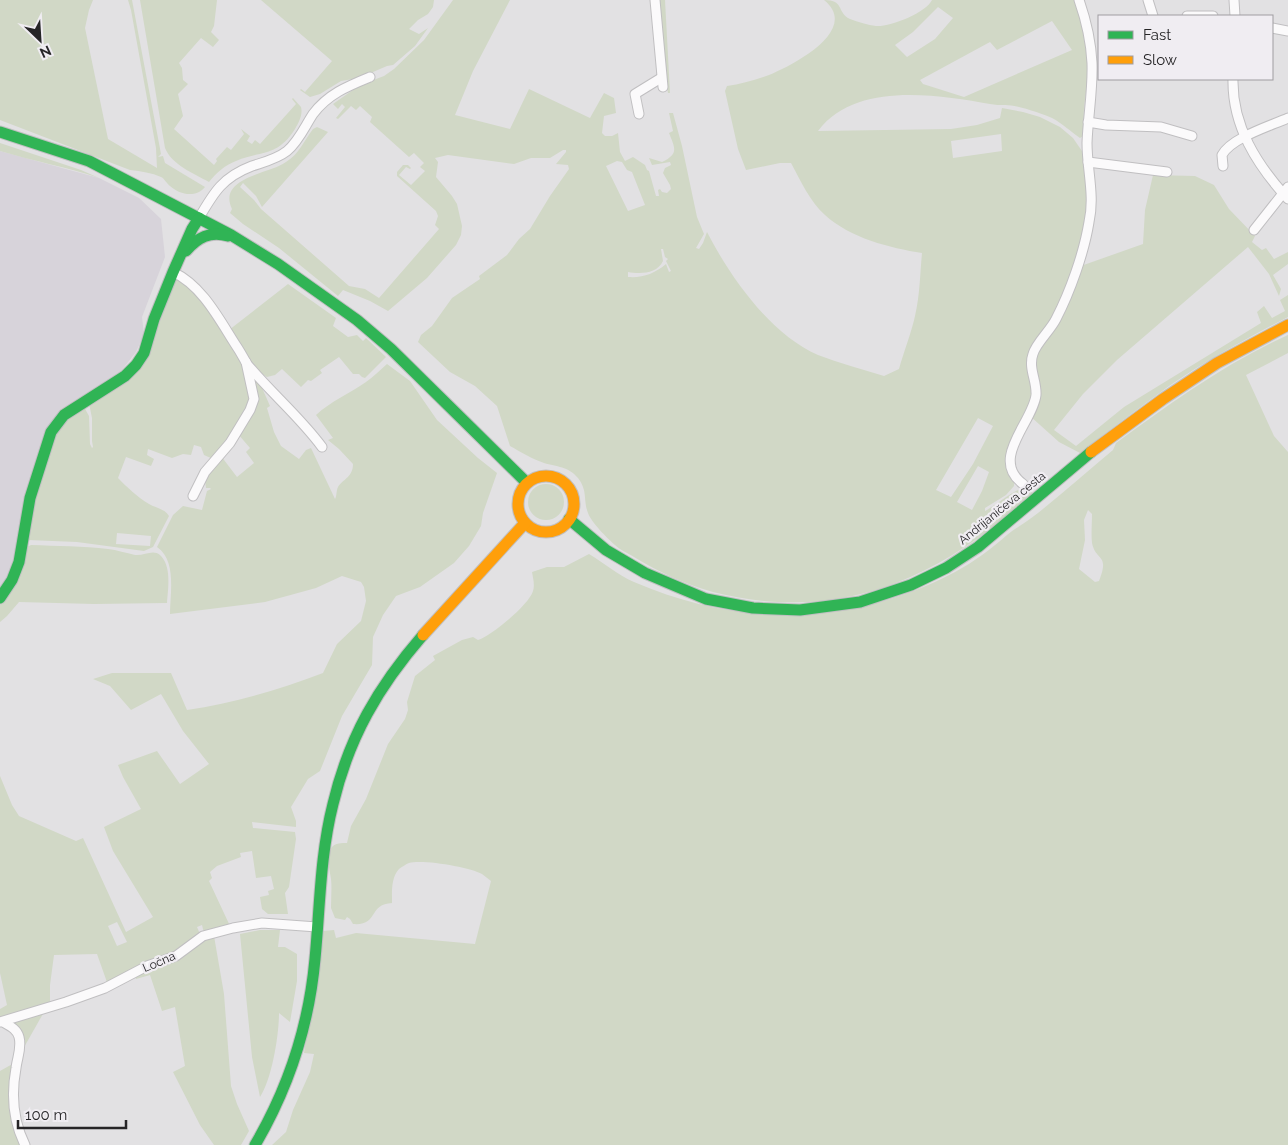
<svg xmlns="http://www.w3.org/2000/svg" width="1288" height="1145" viewBox="0 0 1288 1145" font-family="Raleway,sans-serif">
  <style>
    .built { fill: #d7d3da }
    .green { fill: #d1d8c6; fill-rule: evenodd }
    .lines { fill: none; stroke-linecap: round; stroke-linejoin: round }
    .street-casing { stroke: #c0bfc1; stroke-width: 11 }
    .fast-casing { stroke: #c0bfc1; stroke-width: 13 }
    .slow-casing { stroke: #c0bfc1; stroke-width: 13 }
    .street { stroke: #fbfafb; stroke-width: 9 }
    .fast { stroke: #30b455; stroke-width: 11 }
    .slow { stroke: #ff9f0a; stroke-width: 11 }
    .labels { text-anchor: middle; dominant-baseline: central; stroke-width: 4.5; stroke-linejoin: round; paint-order: stroke }
    .street-label { font-size: 12px; fill: #262527; stroke: #f0edf2 }
  </style>
  <rect width="100%" height="100%" fill="#e2e1e3"/>
  <path class="built" d="M0 151 99 178 139 198 161 219 165 257 142 317 144 334 136 352 118 375 78 403 26 498 13 567 0 592Z"/>
  <g class="green">
    <path d="M0 0H93L89 10 85 28 108 139 157 168 156 148 131 10 128 0H132L161 154 158 157 163 156 165 163 205 187C196 198 180 195 170 186 166 183 165 179 161 177 152 173 141 171 130 170L0 120Z"/>
    <path d="M140 0H217L214 26 211 32 219 40 213 47 201 38 179 63 182 68 183 80 188 84 178 94 183 116 174 129 214 165 217 161 216 159 227 147 231 150 244 134 241 129 250 136 247 141 252 144 255 140 260 144 296 104 292 99 293 98 301 107C303 115 299 122 295 129 277 157 263 150 236 161 225 165 216 173 209 182 193 173 172 165 165 148Z"/>
    <path d="M261 0H434L433 7 428 14 418 20 409 29 419 34 428 28 415 46 393 65 387 66 359 78 341 81 320 94 310 97 300 90 301 89 305 92 332 61Z"/>
    <path d="M453 0H510L473 71 455 115 510 129 529 89 590 118 604 93 614 98 616 113 604 116 602 133 605 136H612L618 133 620 152 625 161 633 157 645 165 647 170 649 171 656 196H659L658 190 660 189 662 192 667 193 671 189 670 185 663 173 665 168 671 165 670 162 652 165 649 158 662 162C679 154 675 148 669 133L673 131 669 113H673L682 146 697 217 704 234 696 248 699 249 703 243 707 232C730 277 771 335 818 355 839 363 862 369 884 376L899 369C904 351 911 334 915 316 920 295 920 274 922 253 890 248 850 238 825 215 811 203 800 180 791 163H780L746 170 738 149 725 91 727 86C741 84 755 80 769 75 793 65 861 30 824 0 845 0 836 12 850 19 858 22 868 25 876 26 890 27 926 13 932 0H1077L1087 44 1088 75 1084 108 1083 136 1080 138C1071 132 1062 123 1052 118 1043 114 1014 104 1004 105 1000 105 995 105 990 104 937 95 856 81 818 131L951 129 977 125 1000 118 1002 108 1023 112 1040 117 1060 127 1073 138 1084 154 1088 188 1085 230 1063 302 1033 347V398L1016 435 1014 486 1006 495 985 508V511C992 508 1017 488 1022 489 1026 489 1030 491 1033 493 940 579 840 624 713 592 684 584 659 572 634 557 628 553 620 550 615 545 608 539 591 522 588 513 583 500 588 491 578 478 568 466 557 467 544 463 532 459 521 452 510 446L497 406 475 386 450 372 418 342 421 335 432 326 452 298 480 279 479 276 507 255 519 239 530 229 550 196 569 169 568 165 556 164 566 152V150H563L550 158H531L514 164 448 155 435 158 438 162 436 177 452 196 457 204 462 226 461 235 456 245 427 278 388 311 370 301 343 290 338 296 279 248 243 224 230 213 232 209C217 177 270 174 286 162 299 154 304 141 313 129L317 127 328 132 262 207 256 196 243 183 240 187 254 200 261 209 349 286 365 289 379 298 439 229 435 225 438 216 436 211 397 176V172L403 165H408L411 168 410 169 406 167 399 175 411 185 425 171 420 167 424 163 414 153 409 157 370 122 372 117 360 106 356 110 351 106 338 119 336 118 345 107 342 104 338 109 333 104 360 85 384 76 394 69 424 40ZM938 7 953 18 935 39 907 57 895 45 913 32ZM1052 21 1072 50 964 97 923 84 920 80 990 42 997 50ZM1001 134 1002 151 953 158 951 141ZM617 161 622 162 627 170 632 172 645 205 628 211 606 166ZM661 249H663L665 257 668 259 666 261 671 271 669 272 666 264C654 274 643 278 628 277V272C640 274 657 274 663 261ZM978 418 993 426 973 464 951 497 936 490ZM978 466 989 472 982 491 972 510 957 502Z"/>
    <path d="M657 0H665L670 93H668L665 78Z"/>
    <path d="M0 143 81 170 99 178C67 167 33 161 0 151Z"/>
    <path d="M1153 175 1195 176 1214 185 1229 209 1255 236 1252 242 1262 250 1266 248 1274 259 1288 252V264L1273 275 1281 289 1279 296 1269 274 1248 247 1117 360 1083 394 1054 430 1076 446 1124 407 1261 323 1257 312 1264 306 1272 318 1285 311 1280 300 1288 295V317C1247 338 1207 360 1169 386 1139 408 1109 430 1080 453L1059 442 1030 416 1038 398 1033 359 1078 267 1143 244 1145 210Z"/>
    <path d="M178 279 200 297 242 357 251 393 249 409 213 459 204 455 201 447 194 445 191 455 183 454 172 458 148 449 147 455 154 459 151 466 126 457 118 478C127 487 137 497 149 504 156 508 165 509 169 516L153 547 144 551 77 542 28 540 33 502 57 427 84 407 89 416 90 444 92 448 93 447 92 441V418L89 403 111 388 156 332 175 281ZM117 533 151 536 150 546 116 544Z"/>
    <path d="M288 284 336 318 333 326 348 337 357 335 363 341 366 338 386 357 365 378 362 377 359 374H353L339 357 320 370 322 373 311 381 308 380 301 387 282 369 275 375 267 377C250 366 240 347 229 330Z"/>
    <path d="M1288 335V353L1246 375 1274 436 1288 452V1145H272L286 1132 293 1110 310 1072 314 1054 304 1053 323 931 334 930 336 938 356 933 475 944 491 881C488 879 485 876 482 874 470 867 422 859 409 863 406 864 402 867 399 869 391 878 392 891 392 903 368 904 379 926 353 924L350 919 347 917 345 920 335 918 331 908C331 898 332 888 331 879 330 871 325 855 332 847 335 843 342 843 347 843L351 826 366 799 388 744 405 719 408 710 407 702 415 676 435 660 433 656 462 640 473 637 478 640C491 636 529 605 533 591 535 585 533 578 532 572L547 567H564L589 554C604 563 618 575 634 582 741 628 851 627 955 572 974 562 991 549 1007 535 1017 527 1028 521 1038 513 1063 493 1088 471 1113 450L1116 443C1171 403 1226 363 1288 335ZM1088 510 1092 514C1092 523 1091 534 1092 543 1096 562 1110 553 1099 581L1095 582 1079 569 1085 540 1084 520Z"/>
    <path d="M387 364 410 381 437 420 478 458 497 473 483 513 481 526 469 546 454 563 420 587 396 596 383 615 373 637 372 665 342 716 320 771 308 779 291 807 296 821V827L252 822 253 828 295 832 296 839 289 887 285 893 288 914H268L262 909 260 897 269 895 268 891 274 889 271 876 256 878 252 851 240 853 241 857 217 866 210 872 212 878 209 881 230 926 204 933 202 925 197 927 200 934 184 949 108 985 97 954 54 955 50 985V1006L0 1020V1009L7 1005 0 973V776L12 805 19 816 76 841 83 838 126 932 153 917 113 851 104 827 141 809 123 777 118 765 157 751 180 784 209 764 183 731 161 694 131 710 110 686 93 679 112 673H171L187 710C233 703 279 690 323 673L337 644 361 621 366 601 364 587 361 582 342 576 316 588 265 602 170 614C170 593 177 561 157 547L173 515 183 506 202 510 207 491 211 489 210 488H206L205 480 221 456 237 477 254 463 246 452 250 448 238 434 253 411 250 375 259 381 270 406 267 408 274 432 281 446 299 459 306 450 311 448 335 499C337 496 336 491 338 487 343 479 353 477 353 464L339 449 328 440 333 438 316 415C331 401 349 394 366 382 373 377 380 370 387 364ZM117 922 127 942 117 946 108 926Z"/>
    <circle cx="546" cy="502" r="18"/>
    <path d="M31 545C57 546 83 546 108 549 117 550 126 553 135 555 144 556 153 549 160 555 172 566 168 589 167 603L94 604 19 602 7 616 0 622V605L10 592 27 547Z"/>
    <path d="M260 930H280L278 947H285L297 954V981L290 1022 279 1013C279 1035 272 1079 260 1097L252 1057 240 934Z"/>
    <path d="M214 936 224 994 231 1086 237 1104 249 1131 241 1145H214L200 1125 173 1072 185 1066 175 1007 162 1011 150 975 136 979 135 975 200 940Z"/>
    <path d="M44 1012 23 1049 10 1023Z"/>
    <path d="M16 1062 12 1077 24 1145H0V1071Z"/>
  </g>
  <g class="lines">
    <g class="street-casing">
      <g id="street">
        <path d="M655 0 663 87"/>
        <path d="M1148 0 1153 16"/>
        <path d="M1234 0 1235 16"/>
        <path d="M1187 16H1213"/>
        <path d="M1272 28 1288 31"/>
        <path d="M1233 79C1232 126 1257 165 1288 199"/>
        <path d="M639 114 635 94 661 78"/>
        <path d="M1088 122 1106 125 1161 127 1192 136"/>
        <path d="M1088 162 1167 172"/>
        <path d="M1223 166 1222 155C1231 138 1270 126 1288 118"/>
        <path d="M199 218C214 192 223 177 252 166 264 162 277 159 287 151 299 141 305 126 313 114 328 94 348 86 370 77"/>
        <path d="M1254 230 1288 187"/>
        <path d="M173 272C203 286 220 321 237 347 241 353 244 359 247 364 271 393 300 417 322 447"/>
        <path d="M1023 484C989 459 1033 422 1036 395 1037 381 1028 368 1033 354 1036 343 1050 331 1056 319 1070 292 1084 253 1089 222 1095 196 1087 170 1087 143 1088 116 1093 90 1092 63 1091 42 1086 20 1079 0"/>
        <path d="M193 496 205 472 230 443 250 410 254 399 246 362"/>
        <path d="M0 1022 66 1002 105 988 147 966 176 956 203 936 233 928 262 923 317 927"/>
        <path d="M3 1022C10 1026 17 1029 19 1037 22 1048 17 1058 16 1068 11 1095 13 1121 25 1145"/>
      </g>
    </g>
    <g class="fast-casing">
      <g id="fast">
        <path d="M0 132 89 161 231 235 278 264 357 320 391 349 527 483"/>
        <path d="M186 251C198 237 210 231 228 236"/>
        <path d="M569 519 606 550 645 573 706 599 753 608 800 610 860 602 911 585 946 568 978 547 1091 452"/>
        <path d="M0 598 12 580 19 562 30 498 51 432 64 415 125 376 136 365 144 353 154 319 173 272 192 229 199 218"/>
        <path d="M255 1145C289 1087 309 1025 315 959 320 907 320 855 333 804 349 737 378 687 423 635"/>
      </g>
    </g>
    <g class="slow-casing">
      <g id="slow">
        <path d="M1091 452 1163 399 1217 363 1288 325"/>
        <circle cx="546" cy="504" r="28"/>
        <path d="M423 635 525 523"/>
      </g>
    </g>
    <use href="#street" class="street"/>
    <use href="#fast" class="fast"/>
    <use href="#slow" class="slow"/>
  </g>
  <g class="labels">
    <g class="street-label">
      <text transform="translate(1002 508) rotate(-39)">Andrijaničeva cesta</text>
      <text transform="translate(159 962) rotate(-23)">Ločna</text>
    </g>
  </g>
  <rect x="1098" y="15" width="175" height="65" fill="#f0edf2" stroke="#9f9da1"/>
  <rect x="1108" y="31" width="25" height="8" fill="#30b455" stroke="#9f9da1"/>
  <text x="1143" y="40" font-size="15" fill="#262527">Fast</text>
  <rect x="1108" y="56" width="25" height="8" fill="#ff9f0a" stroke="#9f9da1"/>
  <text x="1143" y="65" font-size="15" fill="#262527">Slow</text>
  <g transform="translate(40 40) rotate(155)" stroke="#f0edf2" stroke-width="4" paint-order="stroke">
  <path d="M0-4L9 19L0 12L-9 19Z" fill="#262527"/>
  <text y="-8" font-size="14" font-weight="bold" text-anchor="middle" fill="#262527">N</text>
  </g>
  <path d="M18 1120v8h108v-8" fill="none" stroke="#262527" stroke-width="2.5"/>
  <text x="25" y="1120" font-size="15" fill="#262527" stroke="#f0edf2" stroke-width="4" paint-order="stroke">100 m</text>
</svg>
